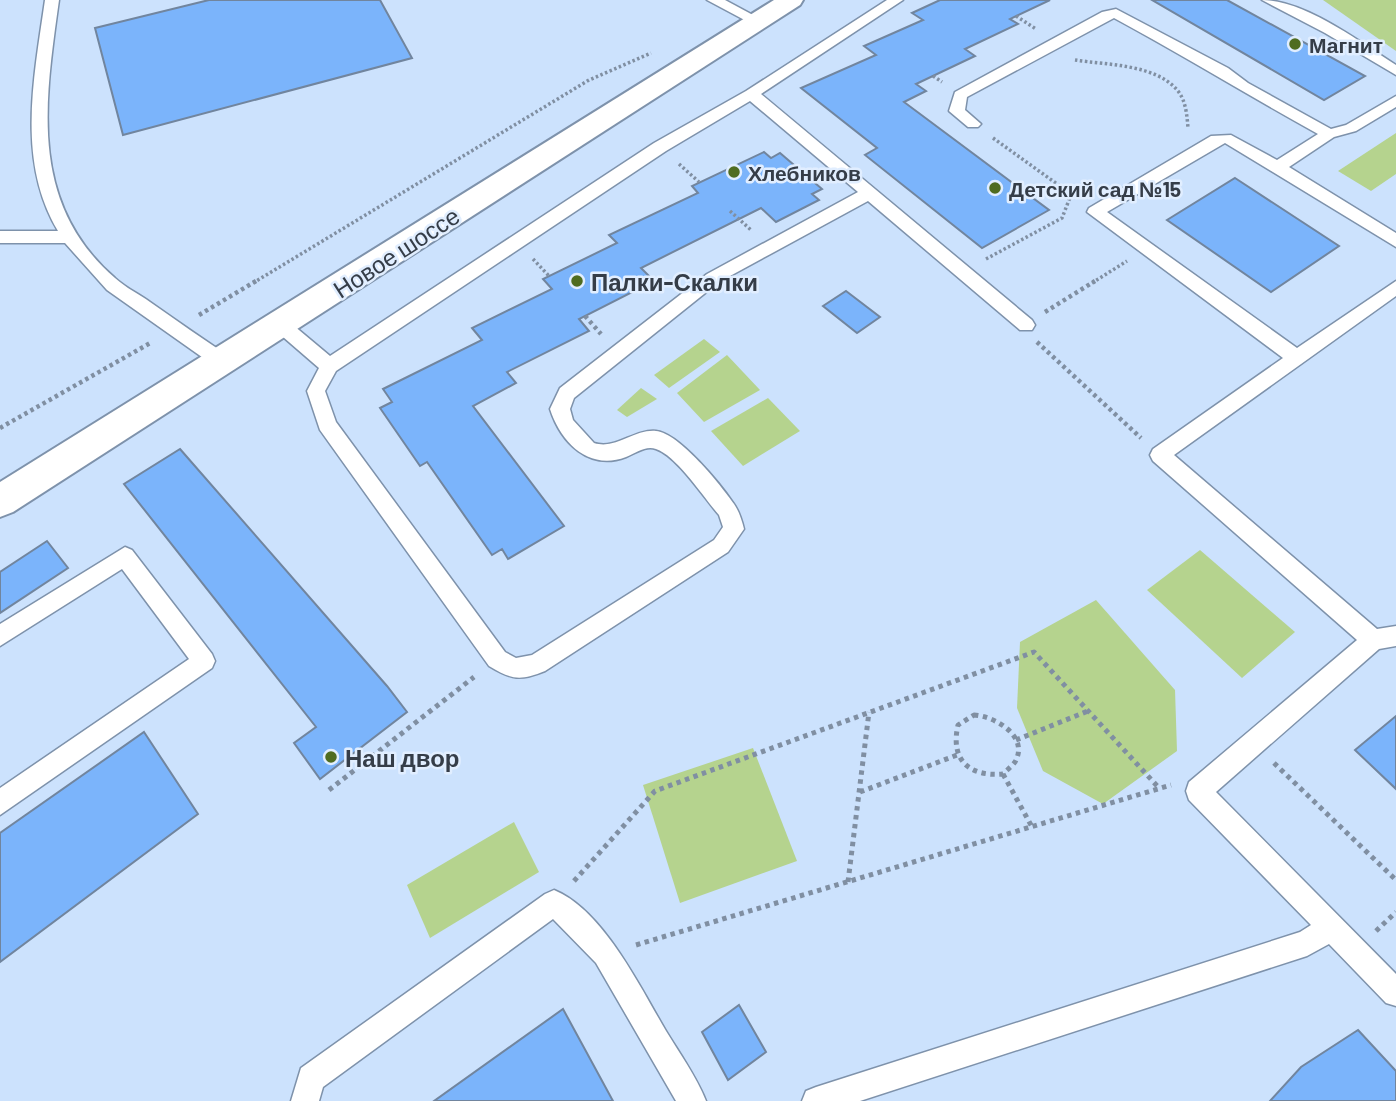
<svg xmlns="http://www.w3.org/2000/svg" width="1396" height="1101" viewBox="0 0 1396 1101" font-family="Barlow,sans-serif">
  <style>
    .green { fill: #b5d38e }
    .building { fill: #7bb4fb; stroke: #71859e; stroke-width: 2 }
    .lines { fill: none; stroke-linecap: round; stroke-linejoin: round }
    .service-casing { stroke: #7e92ab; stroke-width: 3 }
    .tertiary-casing { stroke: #7e92ab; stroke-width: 4 }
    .path-far2 { stroke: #808fa2; stroke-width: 3.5; stroke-dasharray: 2.5 2.5; stroke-linecap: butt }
    .path-far1 { stroke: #808fa2; stroke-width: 4.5; stroke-dasharray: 3.5 3.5; stroke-linecap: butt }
    .path { stroke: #808fa2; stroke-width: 5; stroke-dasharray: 4.5 4.5; stroke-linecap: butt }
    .service { fill: #fff; fill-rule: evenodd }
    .tertiary { fill: #fff; fill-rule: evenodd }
    .poi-dot { fill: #4f6c20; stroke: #e1eeff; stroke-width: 2.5 }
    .labels { text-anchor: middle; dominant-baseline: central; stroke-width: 5; stroke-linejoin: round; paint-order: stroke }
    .far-poi-label { font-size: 21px; font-weight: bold; fill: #353d48; stroke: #e1eeff; text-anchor: start }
    .street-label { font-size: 24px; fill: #353d48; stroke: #e1eeff }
    .poi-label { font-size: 24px; font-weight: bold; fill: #353d48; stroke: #e1eeff; text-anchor: start }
  </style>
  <rect width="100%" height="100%" fill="#cce2fd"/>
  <g class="green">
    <path d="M1323 0H1396V51Z"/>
    <path d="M1396 133V174L1371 191 1338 171Z"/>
    <path d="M704 339 720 352 669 388 654 375Z"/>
    <path d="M727 355 760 390 704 422 677 393Z"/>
    <path d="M641 388 657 399 627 417 617 410Z"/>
    <path d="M768 398 800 431 743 466 711 431Z"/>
    <path d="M1200 550 1295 632 1242 678 1147 590Z"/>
    <path d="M1096 600 1175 690 1177 751 1103 804 1043 771 1017 708 1020 642Z"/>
    <path d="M753 748 797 861 680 903 643 785Z"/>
    <path d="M514 822 539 872 430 938 407 885Z"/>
  </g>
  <g class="building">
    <path d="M209 0H380L412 58 123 135 95 28Z"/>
    <path d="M940 0H1050L1010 19 1018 24 965 49 975 56 916 84 926 91 904 102 1049 210 982 248 865 155 877 148 801 88 876 55 864 46 923 20 912 13Z"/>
    <path d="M1152 0H1227L1365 76 1324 100Z"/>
    <path d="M764 152 771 158 780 153 822 189 812 194 819 200 776 222 761 208 641 268 654 281 579 319 589 331 507 372 516 383 473 406 564 526 508 559 502 549 492 555 427 462 420 466 380 408 392 402 383 389 482 340 472 328 552 289 543 279 617 243 609 235 698 193 692 186Z"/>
    <path d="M1235 178 1339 246 1271 292 1167 220Z"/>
    <path d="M846 291 880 317 857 333 823 306Z"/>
    <path d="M180 449 387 686 407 712 320 779 294 743 316 727 124 484Z"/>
    <path d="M47 541 68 568 0 613V572Z"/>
    <path d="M1396 716V789L1355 750Z"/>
    <path d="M144 732 198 814 0 962V833Z"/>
    <path d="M739 1005 766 1052 728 1080 702 1032Z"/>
    <path d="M563 1009 613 1101H434Z"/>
    <path d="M1358 1030 1396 1071V1101H1270L1301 1067Z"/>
  </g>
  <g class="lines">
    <g class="service-casing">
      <g id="service">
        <path d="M45 0H59C45 101 28 203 115 278 126 288 139 294 150 302 177 321 203 339 230 357L232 362 230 367H216L107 290 65 243H0V231H58C16 161 34 77 45 0Z"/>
        <path d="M707 0H725L764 21 762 24H752Z"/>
        <path d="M887 0H903L761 94 1032 320 1035 325 1032 330H1020L868 201 719 282 574 398 570 409 573 420 594 443C616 450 634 429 656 431 679 433 721 485 734 504 739 511 742 521 744 529L728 552 545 671C520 681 512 680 489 666L320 430 307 391 319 368 275 330 272 325 275 320H287L330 356 654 143 746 91ZM750 101 858 192 707 274 560 388 550 409C561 443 589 471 626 457 636 453 646 445 656 449 677 456 704 498 719 515L723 527 714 540 532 655 516 658 505 652 336 422 325 391 336 371 666 151Z"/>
        <path d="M1262 0C1305 0 1360 42 1396 65V75L1325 33Z"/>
        <path d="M1116 9 1228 68 1248 83 1331 129 1346 125 1396 96V107L1356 131 1334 137 1289 167 1396 233V247L1225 143 1107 212 1297 348 1396 281V296L1174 455 1377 629 1396 626V646L1379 649 1216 792 1396 974V1006L1386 1003 1329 944 1307 956 860 1101H802L806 1091 816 1087 1300 932 1311 925 1189 800 1186 791 1189 782 1357 640 1153 461 1150 455 1153 449 1283 358 1087 212 1089 208 1211 136 1231 135 1277 160 1318 134C1249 96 1183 55 1114 18L967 97 965 110 981 124 978 127H968L949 111 955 92 1102 12Z"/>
        <path d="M125 547 132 550 212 654 215 661 212 668 0 815V788L189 659 122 569 0 646V624Z"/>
        <path d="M554 890C603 910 640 987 666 1031 680 1054 696 1076 706 1101H676L596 963 553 919 323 1087 319 1101H291L301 1068 545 894Z"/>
      </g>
    </g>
    <g class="tertiary-casing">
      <path id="tertiary" d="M774 0H803L800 5 13 512 0 517V482Z"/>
    </g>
    <g class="path-far2">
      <path d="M1016 16 1036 29"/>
      <path d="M1075 60C1107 65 1156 64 1178 91 1186 101 1187 116 1188 128"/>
      <path d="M933 76 942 82"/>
      <path d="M993 138 1071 194"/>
      <path d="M679 164 699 182"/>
      <path d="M730 211 751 230"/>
      <path d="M533 259 549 276"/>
      <path d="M986 259 1062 218 1071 195"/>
      <path d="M253 283 589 80 651 53"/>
      <path d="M1092 283 1127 261"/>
    </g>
    <g class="path-far1">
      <path d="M1045 312 1095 281"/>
      <path d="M199 315 256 281"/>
      <path d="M585 316 601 334"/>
      <path d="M1037 342 1141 438"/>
      <path d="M0 428 152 342"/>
    </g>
    <g class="path">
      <path d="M974 715C994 716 1030 736 1015 762 1012 766 1007 770 1003 774 969 777 950 760 958 725Z"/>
      <path d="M1016 740 1088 711"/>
      <path d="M1274 763 1396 880"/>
      <path d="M1003 774 1032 827"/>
      <path d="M329 790 474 677"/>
      <path d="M860 792 957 755"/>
      <path d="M574 881 655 791 1034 652 1159 788"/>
      <path d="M848 882 869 712"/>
      <path d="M1376 931 1396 912"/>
      <path d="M636 945 1171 785"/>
    </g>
    <use href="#service" class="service"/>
    <use href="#tertiary" class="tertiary"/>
  </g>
  <g class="poi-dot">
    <circle cx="1295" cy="44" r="7"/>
    <circle cx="734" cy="172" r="7"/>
    <circle cx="995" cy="188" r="7"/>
    <circle cx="577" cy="281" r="7"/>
    <circle cx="331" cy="757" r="7"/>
  </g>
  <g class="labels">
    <g class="far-poi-label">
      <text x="1309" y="44">Магнит</text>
      <text x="748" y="172">Хлебников</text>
      <text x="1009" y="188">Детский сад №15</text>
    </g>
    <g class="street-label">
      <text transform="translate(396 252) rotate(-33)">Новое шоссе</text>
    </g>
    <g class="poi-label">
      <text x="591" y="281">Палки-Скалки</text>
      <text x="345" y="757">Наш двор</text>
    </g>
  </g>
</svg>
